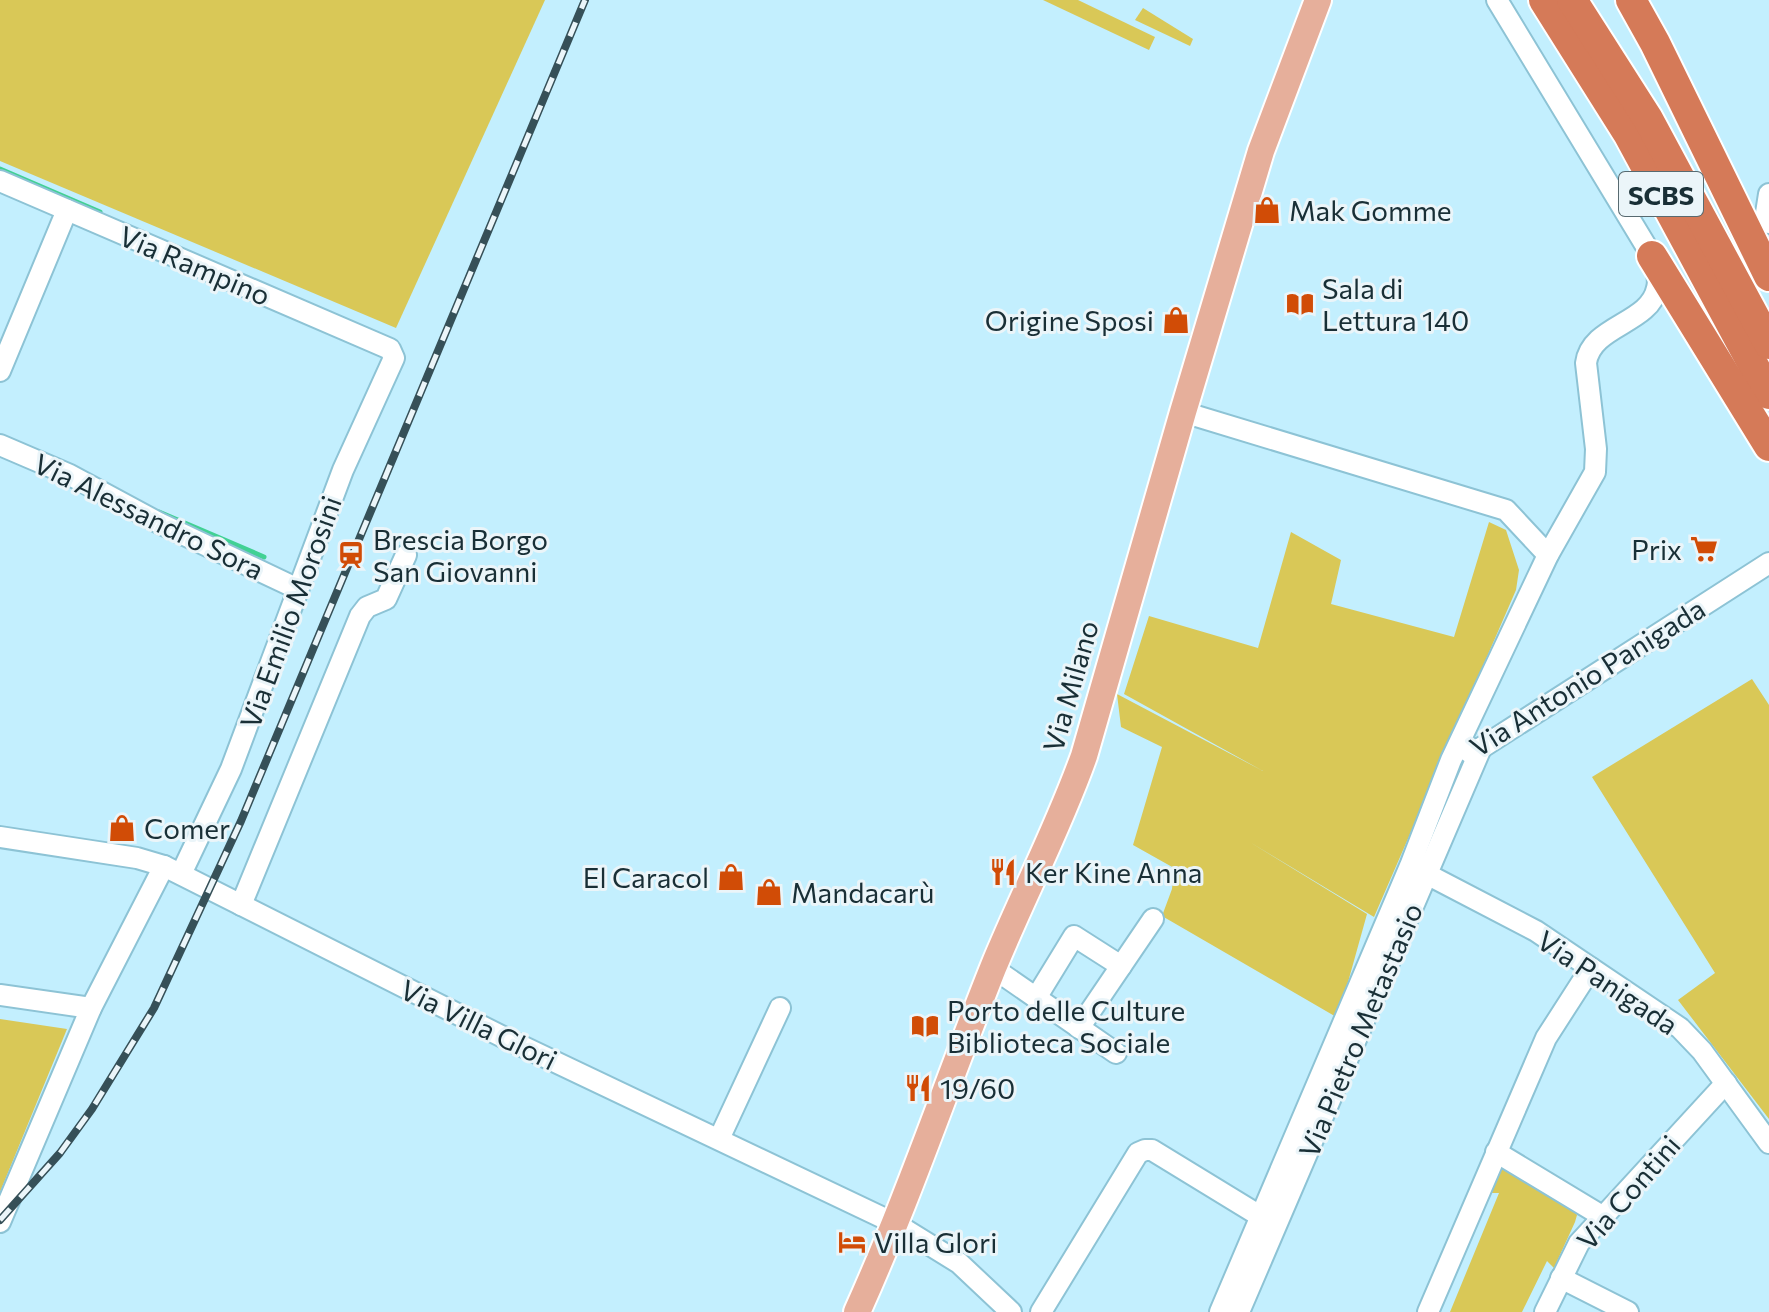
<svg xmlns="http://www.w3.org/2000/svg" width="1769" height="1312" viewBox="0 0 1769 1312" font-family="Commissioner,sans-serif">
  <style>
    .green { fill: #d9c857 }
    .lines { fill: none; stroke-linecap: round; stroke-linejoin: round }
    .stream { stroke: #41d194; stroke-width: 5 }
    .minor-casing { stroke: #8dc3d5; stroke-width: 24 }
    .major-casing { stroke: #fff; stroke-width: 30 }
    .highway-casing { stroke: #fff; stroke-width: 34 }
    .minor { stroke: #fff; stroke-width: 20 }
    .major { stroke: #e6af9b; stroke-width: 26 }
    .highway { stroke: #d57a58; stroke-width: 30 }
    .rail-casing { stroke: #365058; stroke-width: 8 }
    .rail { stroke: #ebf5f9; stroke-width: 5; stroke-dasharray: 15; stroke-linecap: butt }
    .labels { text-anchor: middle; dominant-baseline: central; stroke-width: 6; stroke-linejoin: round; paint-order: stroke }
    .shield { fill: #ebf5f9; stroke: #586a70; stroke-width: 2 }
    .shield-label { font-size: 26px; font-weight: bold; fill: #192f36 }
    .poi-label { font-size: 28px; fill: #192f36; stroke: #ebf5f9; text-anchor: start }
    .street-label { font-size: 28px; fill: #192f36; stroke: #ebf5f9 }
  </style>
  <rect width="100%" height="100%" fill="#c3effe"/>
  <g class="green">
    <path d="M0 0H545L396 328 0 161Z"/>
    <path d="M1043 0H1078L1155 37 1149 50Z"/>
    <path d="M1143 8 1193 39 1190 46 1135 20Z"/>
    <path d="M1489 522 1506 530 1519 570 1516 590 1374 917 1248 841 1367 914 1338 1018 1162 916 1172 889 1174 868 1133 845 1162 747 1121 727 1117 694 1263 771 1124 694 1149 616 1258 648 1291 532 1341 560 1331 604 1454 637Z"/>
    <path d="M1752 679 1769 705V1119L1678 1000 1715 973 1592 777Z"/>
    <path d="M0 1019 67 1029 0 1192Z"/>
    <path d="M1502 1165 1574 1211 1577 1215 1575 1222 1554 1268 1547 1261 1522 1312H1450L1499 1193H1487Z"/>
  </g>
  <g class="lines">
    <g class="stream">
      <path d="M0 169 100 212"/>
      <path d="M159 512 264 557"/>
    </g>
    <g class="minor-casing">
      <g id="minor">
        <path d="M0 181 390 349 394 358 343 470 231 769 181 874"/>
        <path d="M1769 194 1766 213 1769 223"/>
        <path d="M0 371 67 210"/>
        <path d="M1183 412 1506 510 1548 555"/>
        <path d="M0 445 70 475 159 523 298 589"/>
        <path d="M1469 752 1481 748 1769 563"/>
        <path d="M0 837 137 858 164 866 507 1039 896 1224 959 1263 1011 1312"/>
        <path d="M1417 869 1536 931 1680 1028 1702 1051 1769 1143"/>
        <path d="M241 905 360 616 367 607 386 599 406 555"/>
        <path d="M993 968 1116 1053"/>
        <path d="M0 995 91 1008"/>
        <path d="M1036 998 1074 936 1121 966"/>
        <path d="M1079 1028 1153 919"/>
        <path d="M719 1139 780 1008"/>
        <path d="M1496 1152 1602 1216"/>
        <path d="M0 1222 91 1008 164 866"/>
        <path d="M1561 1278 1628 1312"/>
        <path d="M1041 1312 1138 1153 1145 1150H1152L1260 1216"/>
        <path d="M1220 1312 1410 866 1451 760 1548 555 1595 472 1596 449 1586 363C1591 325 1650 324 1657 288 1660 278 1655 266 1652 256L1497 0"/>
        <path d="M1239 1312 1481 748"/>
        <path d="M1428 1312 1546 1038 1591 968"/>
        <path d="M1545 1312 1579 1243 1726 1083"/>
      </g>
    </g>
    <g class="major-casing">
      <path id="major" d="M857 1312C908 1199 947 1083 993 968 1022 897 1058 829 1084 756L1183 412 1261 151 1318 0"/>
    </g>
    <g class="highway-casing">
      <g id="highway">
        <path d="M1544 0 1629 135 1769 394"/>
        <path d="M1572 0 1648 119 1769 344"/>
        <path d="M1631 0 1655 43 1769 276"/>
        <path d="M1652 256 1769 446"/>
      </g>
    </g>
    <use href="#minor" class="minor"/>
    <use href="#major" class="major"/>
    <use href="#highway" class="highway"/>
    <g class="rail-casing">
      <path id="rail" d="M0 1220 60 1153 92 1109 154 1008 241 821 585 0"/>
    </g>
    <use href="#rail" class="rail"/>
  </g>
  <defs>
    <g id="shop-bare" transform="scale(2.16)"><path d="M-5-2.5h2.3a2.7 3.5 0 0 1 5.4 0H5L5.5 6h-11ZM-1.5-2.5h3a1.5 2.3 0 0 0-3 0Z" fill="#d14c06" stroke="#ebf5f9" stroke-width="2.5" paint-order="stroke"/></g>
    <g id="library-bare" transform="scale(2.16)"><path d="M-6-4Q-3-5.5-.7-3.5V5Q-3 3-6 4ZM6-4Q3-5.5 .7-3.5V5Q3 3 6 4Z" fill="#d14c06" stroke="#ebf5f9" stroke-width="2.5" paint-order="stroke"/></g>
    <g id="supermarket-bare" transform="scale(2.16)"><path d="M-6-5.5h2.5l.6 2H6L4.5 2H-2.5L-4.4-4H-6ZM-1.5 3.2a1.3 1.3 0 1 0 .1 0ZM3 3.2a1.3 1.3 0 1 0 .1 0Z" fill="#d14c06" stroke="#ebf5f9" stroke-width="2.5" paint-order="stroke"/></g>
    <g id="station-bare" transform="scale(2.16)"><path d="M-3-6H3Q5-6 5-4V2Q5 4 3 4L4.5 6H3L1.5 4h-3L-3 6H-4.5L-3 4Q-5 4-5 2V-4Q-5-6-3-6ZM-3.5-4v3h7v-3ZM-3.5 1v1.5H-2V1ZM2 1v1.5H3.5V1Z" fill="#d14c06" stroke="#ebf5f9" stroke-width="2.5" paint-order="stroke"/></g>
    <g id="restaurant-bare" transform="scale(2.16)"><path d="M-5-6h1v4h1v-4h1v4h1v-4h1v5L-1.5 .5V6h-2V.5L-5-1ZM5-6V6H3V1.5H1.5Q1.5-4 5-6Z" fill="#d14c06" stroke="#ebf5f9" stroke-width="2.5" paint-order="stroke"/></g>
    <g id="hotel-bare" transform="scale(2.16)"><path d="M-6-4.5h1.5V1H6V5H4.5V3h-9V5H-6ZM-4 0a1.8 1.8 0 1 1 3.6 0ZM.5 0V-2.5h3Q6-2.5 6 0Z" fill="#d14c06" stroke="#ebf5f9" stroke-width="2.5" paint-order="stroke"/></g>
  </defs>
  <g fill-rule="evenodd">
    <use href="#shop-bare" x="1267" y="210"/>
    <use href="#library-bare" x="1300" y="304"/>
    <use href="#shop-bare" x="1176" y="320"/>
    <use href="#supermarket-bare" x="1704" y="549"/>
    <use href="#station-bare" x="351" y="555"/>
    <use href="#shop-bare" x="122" y="828"/>
    <use href="#restaurant-bare" x="1003" y="872"/>
    <use href="#shop-bare" x="731" y="877"/>
    <use href="#shop-bare" x="769" y="892"/>
    <use href="#library-bare" x="925" y="1026"/>
    <use href="#restaurant-bare" x="918" y="1088"/>
    <use href="#hotel-bare" x="852" y="1242"/>
  </g>
  <g class="labels">
    <rect class="shield" x="1619" y="172" width="84" height="44" rx="6"/>
    <g class="shield-label">
      <text x="1661" y="194">SCBS</text>
    </g>
    <g class="poi-label">
      <text x="1289" y="210">Mak Gomme</text>
      <text x="1322" y="288">Sala di<tspan x="1322" dy="32">Lettura 140</tspan></text>
      <text x="1154" y="320" text-anchor="end">Origine Sposi</text>
      <text x="373" y="539">Brescia Borgo<tspan x="373" dy="32">San Giovanni</tspan></text>
      <text x="1682" y="549" text-anchor="end">Prix</text>
      <text x="144" y="828">Comer</text>
      <text x="1025" y="872">Ker Kine Anna</text>
      <text x="709" y="877" text-anchor="end">El Caracol</text>
      <text x="791" y="892">Mandacarù</text>
      <text x="947" y="1010">Porto delle Culture<tspan x="947" dy="32">Biblioteca Sociale</tspan></text>
      <text x="940" y="1088">19/60</text>
      <text x="874" y="1242">Villa Glori</text>
    </g>
    <g class="street-label">
      <text transform="translate(195 265) rotate(23)">Via Rampino</text>
      <text transform="translate(149 516) rotate(26)">Via Alessandro Sora</text>
      <text transform="translate(290 612) rotate(-70)">Via Emilio Morosini</text>
      <text transform="translate(1587 677) rotate(-32)">Via Antonio Panigada</text>
      <text transform="translate(1070 686) rotate(-74)">Via Milano</text>
      <text transform="translate(1608 982) rotate(34)">Via Panigada</text>
      <text transform="translate(479 1024) rotate(26)">Via Villa Glori</text>
      <text transform="translate(1360 1030) rotate(-67)">Via Pietro Metastasio</text>
      <text transform="translate(1628 1192) rotate(-49)">Via Contini</text>
    </g>
  </g>
</svg>
